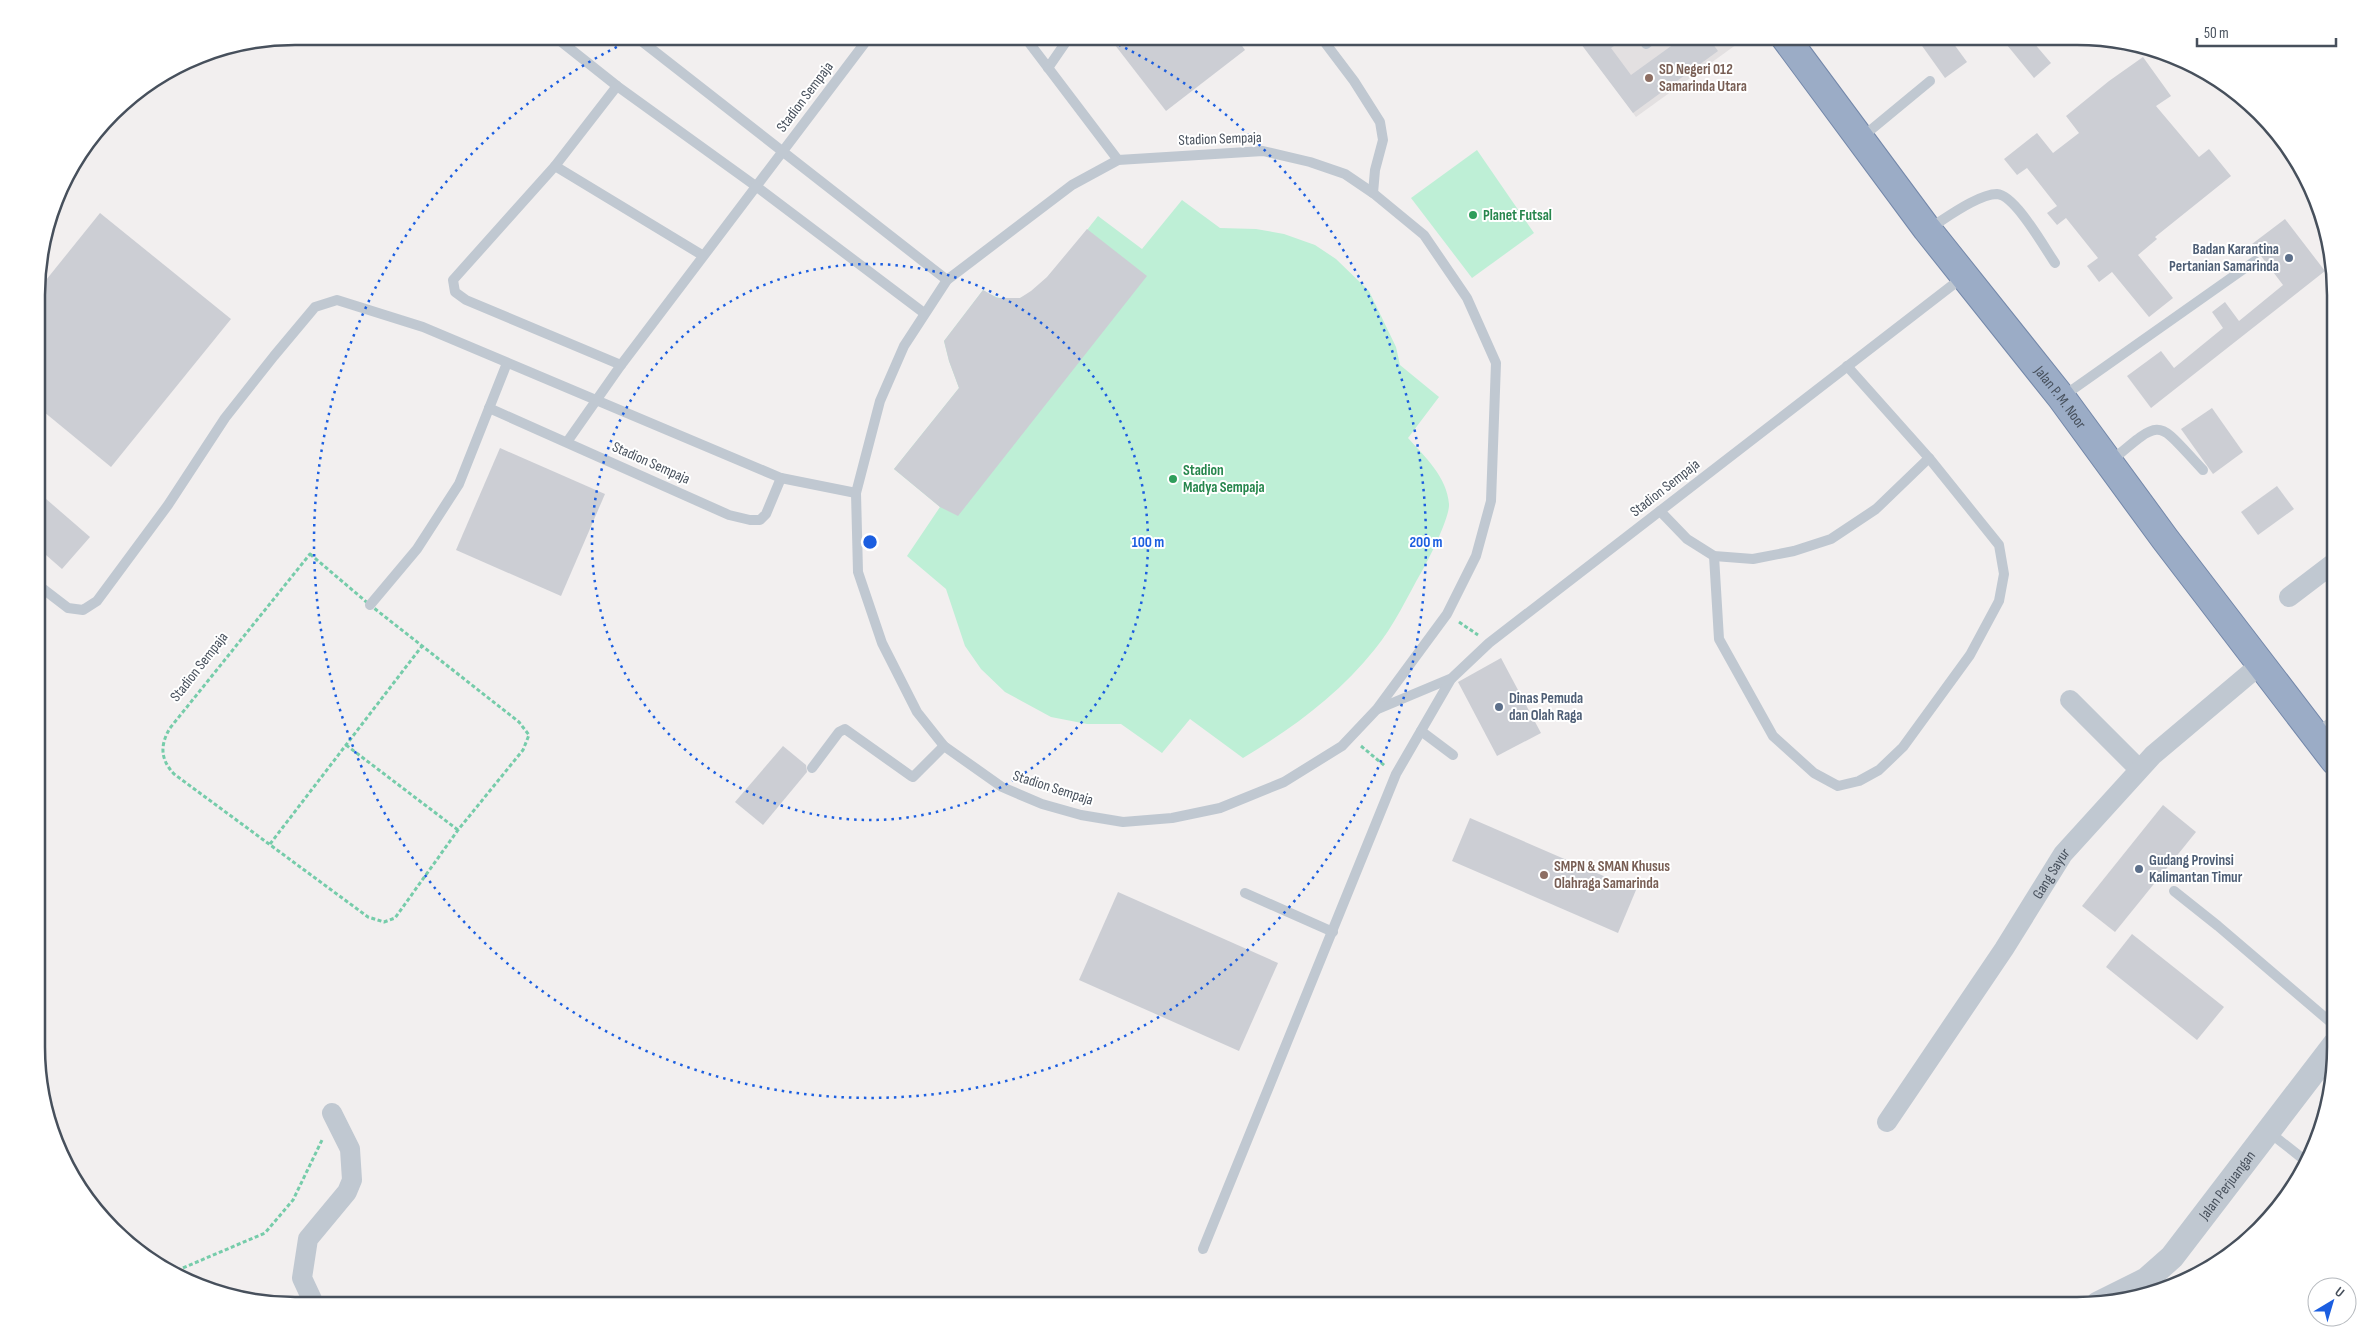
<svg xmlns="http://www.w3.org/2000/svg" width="2372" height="1342" viewBox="0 0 2372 1342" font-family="'Sofia Sans Condensed',sans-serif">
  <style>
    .education { fill: #e3e0e1 }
    .green { fill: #beefd6 }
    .building { fill: #ccced4 }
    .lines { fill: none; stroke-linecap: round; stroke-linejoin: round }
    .trunk-casing { stroke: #7387a9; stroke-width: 30 }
    .path { stroke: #76ccaa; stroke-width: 3; stroke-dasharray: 4 2.5; stroke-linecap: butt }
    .service { stroke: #c0c8d1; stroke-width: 10 }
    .minor { stroke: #c0c8d1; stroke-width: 20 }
    .tertiary { stroke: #c0c8d1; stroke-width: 25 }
    .trunk { stroke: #9bacc6; stroke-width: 28 }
    .ring { fill: none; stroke: #1b5ee0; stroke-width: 2.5; stroke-dasharray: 2.5 5 }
    .education-dot { fill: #8d6e63; stroke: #fff; stroke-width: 2 }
    .leisure-dot { fill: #2e9e5b; stroke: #fff; stroke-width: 2 }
    .service-dot { fill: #5c6f8a; stroke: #fff; stroke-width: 2 }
    .labels { text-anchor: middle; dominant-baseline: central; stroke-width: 4; stroke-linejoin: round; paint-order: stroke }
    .education-label { font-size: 15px; font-weight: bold; fill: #785e54; stroke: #fff; text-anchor: start }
    .street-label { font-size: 15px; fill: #47505c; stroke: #fff }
    .leisure-label { font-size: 15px; font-weight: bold; fill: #27864d; stroke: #fff; text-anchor: start }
    .service-label { font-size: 15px; font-weight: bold; fill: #4e5e75; stroke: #fff; text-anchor: start }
    .rim { fill: none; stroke: #47505c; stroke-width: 2.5 }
    .centre { fill: #1b5ee0; stroke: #fff; stroke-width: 2.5 }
    .ring-label { font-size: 15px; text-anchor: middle; font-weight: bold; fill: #1b5ee0; stroke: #fff; stroke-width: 4; stroke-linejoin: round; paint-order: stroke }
  </style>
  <rect width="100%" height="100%" fill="#f2efef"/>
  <path class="education" d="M1578 36H1742L1744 39 1636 117Z"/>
  <g class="green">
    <path d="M1477 150 1534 233 1472 278 1411 198Z"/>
    <path d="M1182 200 1220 228 1256 229 1284 234 1315 245 1336 259 1369 291 1396 347 1400 365 1439 397 1408 438C1425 457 1447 477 1449 504 1450 517 1429 559 1422 571 1407 597 1394 626 1375 649 1338 695 1293 728 1243 758L1190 719 1162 753 1121 724H1087L1051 717 1005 692 981 669 965 646 946 589 907 556 940 507 894 469 959 388 949 361 944 341 983 290C994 297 1006 302 1020 298 1042 291 1082 236 1098 216L1142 249Z"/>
  </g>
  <g class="building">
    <path d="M1108 36H1235L1245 50 1166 111Z"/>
    <path d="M1575 36H1629L1611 48 1631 75 1685 36H1707L1718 51 1633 113Z"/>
    <path d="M1915 36H1948L1967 62 1945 78Z"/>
    <path d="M2017 36H2028L2051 63 2034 78 2007 45Z"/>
    <path d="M2143 57 2171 96 2156 106 2199 157 2209 149 2231 176 2155 237 2157 239 2138 255 2173 298 2149 317 2112 272 2099 282 2087 266 2098 258 2066 218 2057 225 2047 213 2057 206 2027 168 2017 175 2004 159 2037 133 2053 153 2079 133 2066 116 2109 81Z"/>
    <path d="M100 213 231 319 111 467 38 407V290Z"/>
    <path d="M2285 219 2325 271 2151 408 2127 376 2161 351 2174 368 2223 328 2212 312 2225 302 2239 321 2283 285 2252 244Z"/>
    <path d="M1087 229 1147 276 958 516 940 507 894 469 959 388 949 361 944 341 983 290 997 298H1020L1031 291 1047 277Z"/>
    <path d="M2212 408 2243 452 2213 474 2181 429Z"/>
    <path d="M500 448 605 494 561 596 456 550Z"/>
    <path d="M2277 486 2294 509 2258 535 2241 512Z"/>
    <path d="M38 492 90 537 62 569 38 548Z"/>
    <path d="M1501 658 1541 733 1497 756 1458 682Z"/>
    <path d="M783 746 806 765 807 772 763 825 735 802Z"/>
    <path d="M2163 805 2196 832 2115 932 2082 906Z"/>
    <path d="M1470 818 1636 890 1618 933 1452 861Z"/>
    <path d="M1118 892 1278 963 1239 1051 1079 980Z"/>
    <path d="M2132 934 2224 1007 2197 1040 2106 967Z"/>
  </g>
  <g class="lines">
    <g class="trunk-casing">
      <g id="trunk">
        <path id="s3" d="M1784 36 1927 229 2061 397 2165 539 2335 761"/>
      </g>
    </g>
    <g class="path">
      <path d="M310 554 370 605 519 722 529 735 523 750 458 830 395 918 384 922 368 917 174 774C160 759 160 745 170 728Z"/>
      <path d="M1459 622 1478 635"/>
      <path d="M346 745 458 830"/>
      <path d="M1361 746 1385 766"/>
      <path d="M270 844 422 646"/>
      <path d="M171 1273 265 1233 293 1200 323 1138"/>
    </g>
    <g class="service">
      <path d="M554 36 617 86 757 187 924 313"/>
      <path d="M635 36 947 280"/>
      <path d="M1024 36 1118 160"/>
      <path d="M1320 36 1354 81 1380 122 1383 140 1375 170 1373 193"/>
      <path d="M1646 44 1656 36"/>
      <path d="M1048 68 1070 36"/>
      <path d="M1861 138 1930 81"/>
      <path d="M1263 151 1310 162 1345 174 1373 193 1424 235 1467 298 1496 363 1491 501 1476 556 1447 614 1377 709 1342 746 1284 782 1220 808 1172 818 1123 822 1081 815 1042 804 1002 787 944 746 917 712 882 643 858 572 856 493 880 401 904 346 947 280 1072 185 1118 160Z"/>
      <path d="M555 166 702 255"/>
      <path d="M1928 229C1945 219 1978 194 1997 194 2015 195 2044 247 2055 263"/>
      <path d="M621 365C703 255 787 146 870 36"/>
      <path d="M2062 397 2255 261"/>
      <path d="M489 408 729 515 750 520H760L766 514 781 478"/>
      <path d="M567 442 621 365 466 300 455 292 453 280 555 166 617 86"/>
      <path d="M2110 462C2164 416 2156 420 2203 470"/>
      <path d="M1660 511 1687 539 1714 556 1753 559 1794 551 1831 539 1876 509 1929 458"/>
      <path d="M1714 556 1719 639 1773 736 1814 773 1838 786 1859 781 1879 770 1903 747 1970 655 1999 601 2004 574 1999 545 1929 458 1847 366"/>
      <path d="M38 585 68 608 83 610 97 601 168 505 225 418 274 356 315 307 337 300 423 327 781 478 856 493"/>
      <path d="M370 605 417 549 459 484 507 363"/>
      <path d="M1378 709 1452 678 1489 643 1963 277"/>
      <path d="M1421 731 1453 755"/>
      <path d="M2316 734 2335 719"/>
      <path d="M812 768 839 732 845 729 911 776 913 777 944 746"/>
      <path d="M2174 891 2218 926 2335 1026"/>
      <path d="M1245 893 1333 932"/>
      <path d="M2269 1132 2307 1162"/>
      <path d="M1203 1249 1396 774 1451 679"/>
      <path d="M2146 1280 2156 1292"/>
    </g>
    <g class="minor">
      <path d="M2289 597 2335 562"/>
      <path d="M2070 700 2139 769"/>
      <path id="s1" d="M1887 1122 2004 949 2063 854 2153 755 2261 664"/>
      <path d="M315 1306 302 1278 308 1239 347 1192 352 1180 350 1149 332 1113"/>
    </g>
    <path class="tertiary" id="s2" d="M2098 1304 2146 1280 2172 1257 2335 1044"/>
    <use href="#trunk" class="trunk"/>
  </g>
  <g class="ring">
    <circle cx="870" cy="542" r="278"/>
    <path d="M1105 38A556 556 0 1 1 635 38"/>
  </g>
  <g class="education-dot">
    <circle cx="1649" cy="78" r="5"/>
    <circle cx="1544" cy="875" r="5"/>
  </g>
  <g class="leisure-dot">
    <circle cx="1473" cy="215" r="5"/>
    <circle cx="1173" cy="479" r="5"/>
  </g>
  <g class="service-dot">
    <circle cx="2289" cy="258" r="5"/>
    <circle cx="1499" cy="707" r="5"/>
    <circle cx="2139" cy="869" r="5"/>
  </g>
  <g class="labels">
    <g class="education-label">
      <text x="1659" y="69">SD Negeri 012<tspan x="1659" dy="17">Samarinda Utara</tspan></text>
      <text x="1554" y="866">SMPN &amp; SMAN Khusus<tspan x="1554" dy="17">Olahraga Samarinda</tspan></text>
    </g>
    <g class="street-label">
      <text transform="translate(805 97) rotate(-53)">Stadion Sempaja</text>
      <text transform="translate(1220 139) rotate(-2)">Stadion Sempaja</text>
      <text stroke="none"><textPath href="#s3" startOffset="455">Jalan P. M. Noor</textPath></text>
      <text transform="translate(651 463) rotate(24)">Stadion Sempaja</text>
      <text transform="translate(1665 488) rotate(-38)">Stadion Sempaja</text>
      <text transform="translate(199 667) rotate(-52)">Stadion Sempaja</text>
      <text transform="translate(1053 788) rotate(18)">Stadion Sempaja</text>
      <text stroke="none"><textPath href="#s1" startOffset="298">Gang Sayur</textPath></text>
      <text stroke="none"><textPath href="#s2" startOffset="179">Jalan Perjuangan</textPath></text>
    </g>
    <g class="leisure-label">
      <text x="1483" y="215">Planet Futsal</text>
      <text x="1183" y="470">Stadion<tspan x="1183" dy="17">Madya Sempaja</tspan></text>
    </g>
    <g class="service-label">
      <text x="2279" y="249" text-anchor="end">Badan Karantina<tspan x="2279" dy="17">Pertanian Samarinda</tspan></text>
      <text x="1509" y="698">Dinas Pemuda<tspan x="1509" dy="17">dan Olah Raga</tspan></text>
      <text x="2149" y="860">Gudang Provinsi<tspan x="2149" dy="17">Kalimantan Timur</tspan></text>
    </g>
  </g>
  <path d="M0 0H2372V1342H0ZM295 45H2077A250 250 0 0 1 2327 295V1047A250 250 0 0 1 2077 1297H295A250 250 0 0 1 45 1047V295A250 250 0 0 1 295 45Z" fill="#fff" fill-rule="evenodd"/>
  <path class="rim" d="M295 45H2077A250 250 0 0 1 2327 295V1047A250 250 0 0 1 2077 1297H295A250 250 0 0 1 45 1047V295A250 250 0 0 1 295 45Z"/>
  <circle cx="870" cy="542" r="8" class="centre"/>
  <g class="ring-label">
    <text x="1148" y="547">100 m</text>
    <text x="1426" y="547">200 m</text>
  </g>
  <g transform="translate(2332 1302) rotate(38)"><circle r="24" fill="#ffffff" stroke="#b5b9be"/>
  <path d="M0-4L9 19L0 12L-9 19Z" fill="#1b5ee0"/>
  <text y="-8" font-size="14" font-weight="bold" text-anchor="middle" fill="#47505c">U</text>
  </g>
  <path d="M2197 38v8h139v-8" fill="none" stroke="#47505c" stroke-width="2.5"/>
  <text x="2204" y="38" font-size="15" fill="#47505c" stroke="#ffffff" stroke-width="4" paint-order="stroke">50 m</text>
</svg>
